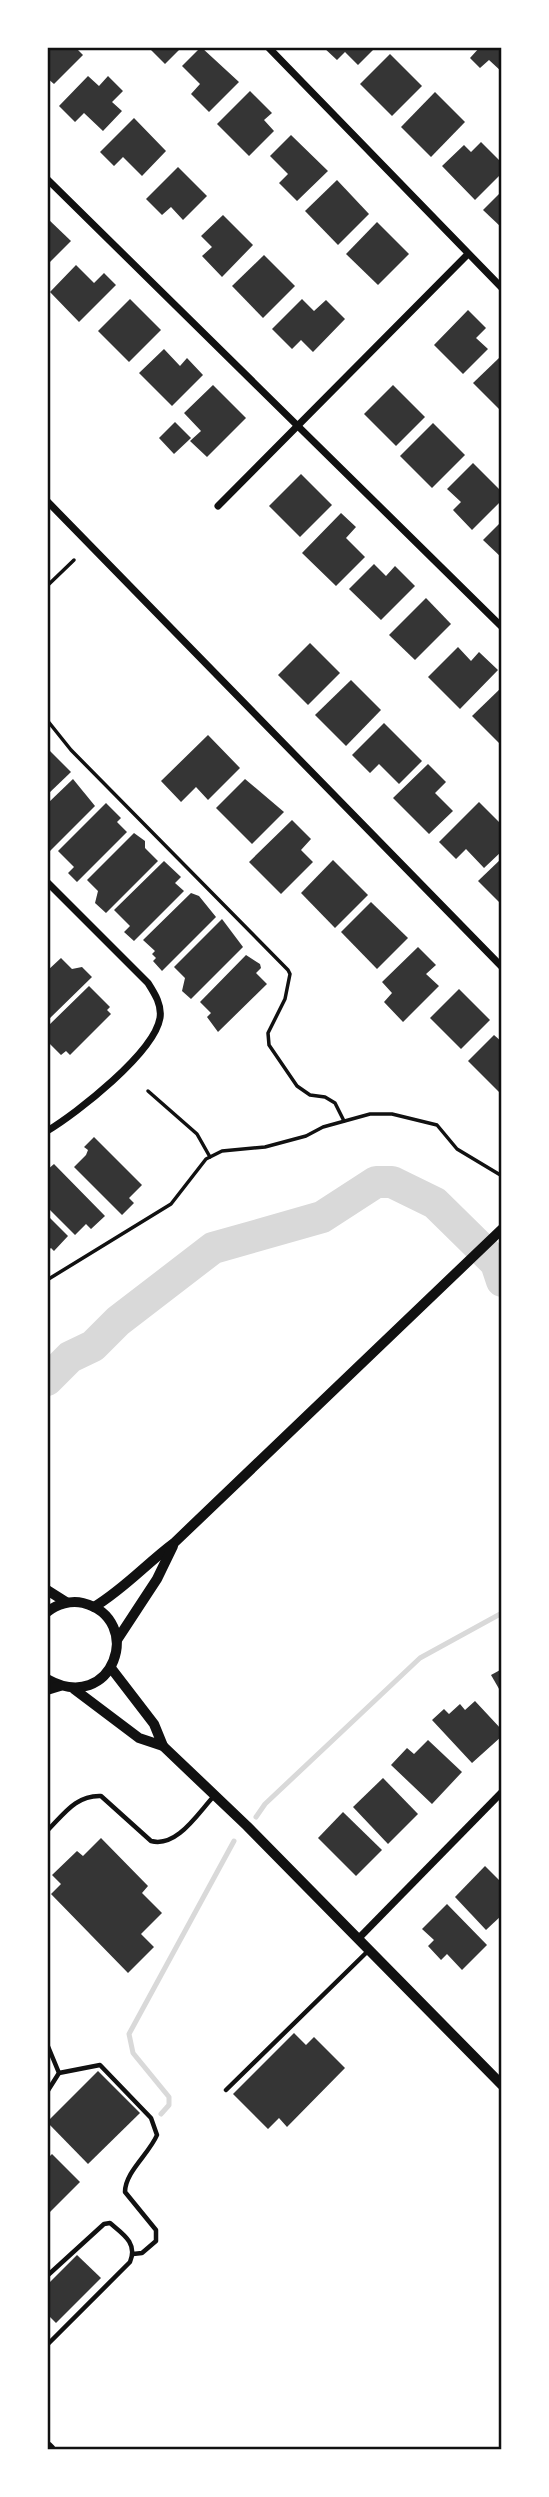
<svg xmlns="http://www.w3.org/2000/svg" width="549" height="2497" viewBox="0 0 549 2497" font-family="'Work Sans',sans-serif">
  <style>
    .lines { fill: none; stroke-linecap: round; stroke-linejoin: round }
    .stream { stroke: #d9d9d9; stroke-width: 5 }
    .river { stroke: #d9d9d9; stroke-width: 32 }
    .building { fill: #353535 }
    .path { stroke: #111; stroke-width: 3.5 }
    .service { stroke: #111; stroke-width: 4.5 }
    .minor { stroke: #111; stroke-width: 7 }
    .tertiary { stroke: #111; stroke-width: 10 }
    .secondary { stroke: #111; stroke-width: 10 }
    .primary { stroke: #111; stroke-width: 12 }
    .neatline { fill: none; stroke: #111; stroke-width: 2.5 }
  </style>
  <rect width="100%" height="100%" fill="#fff"/>
  <g class="lines">
    <g class="stream">
      <path d="M256 1817 265 1804 420 1658 502 1613"/>
      <path d="M161 2114 169 2105V2097L133 2053 129 2034 234 1841"/>
    </g>
    <path class="river" d="M47 1380 70 1357 93 1346 118 1321 213 1248 322 1217 376 1182H392L435 1203 496 1263 502 1281"/>
  </g>
  <g class="building">
    <path d="M47 47H75L83 55 54 84 47 78Z"/>
    <path d="M148 47H182L165 64Z"/>
    <path d="M201 47 239 82 209 112 191 94 200 84 182 66Z"/>
    <path d="M323 47H376L358 65 345 52 337 60Z"/>
    <path d="M480 47H502V72L489 60 480 68 470 58Z"/>
    <path d="M390 54 422 86 392 116 360 84Z"/>
    <path d="M88 76 99 86 108 76 123 91 112 102 122 111 103 131 84 113 75 122 59 106Z"/>
    <path d="M250 91 272 113 264 120 274 131 249 156 217 124Z"/>
    <path d="M435 92 465 122 431 157 401 127Z"/>
    <path d="M134 118 166 151 142 176 123 157 114 166 100 152Z"/>
    <path d="M291 135 328 171 297 201 279 183 288 174 270 156Z"/>
    <path d="M481 142 502 163V173L475 200 442 166 464 145 471 152Z"/>
    <path d="M178 167 207 196 183 220 171 207 162 215 146 199Z"/>
    <path d="M337 180 369 214 338 245 305 211Z"/>
    <path d="M502 191V228L483 210Z"/>
    <path d="M223 215 253 245 222 277 202 256 212 247 201 236Z"/>
    <path d="M47 218 71 241 47 265Z"/>
    <path d="M377 222 409 254 378 285 346 254Z"/>
    <path d="M264 255 295 286 263 318 232 286Z"/>
    <path d="M76 265 94 283 104 273 116 285 79 322 50 292Z"/>
    <path d="M130 299 161 330 129 362 98 331Z"/>
    <path d="M302 299 314 311 326 300 345 319 313 352 301 340 292 349 272 329Z"/>
    <path d="M468 310 486 328 476 338 488 349 463 374 434 345Z"/>
    <path d="M164 349 180 366 187 358 203 375 172 406 139 373Z"/>
    <path d="M499 358 502 361V412L473 383Z"/>
    <path d="M213 385 246 418 207 457 190 441 201 431 184 413Z"/>
    <path d="M393 385 425 417 396 446 364 414Z"/>
    <path d="M175 422 191 438 174 454 159 438Z"/>
    <path d="M433 423 465 455 432 488 400 456Z"/>
    <path d="M473 463 502 492V500L472 530 453 510 461 502 447 489Z"/>
    <path d="M301 474 332 505 300 537 269 506Z"/>
    <path d="M341 513 356 527 346 538 365 557 336 586 302 553Z"/>
    <path d="M502 521V558L483 540Z"/>
    <path d="M374 564 386 576 395 566 415 586 381 620 349 589Z"/>
    <path d="M426 598 451 624 415 660 389 635Z"/>
    <path d="M310 643 340 673 308 705 278 675Z"/>
    <path d="M458 647 471 661 479 652 498 670 460 709 428 677Z"/>
    <path d="M351 680 381 710 346 746 315 715Z"/>
    <path d="M502 687V746L472 716Z"/>
    <path d="M384 723 422 761 399 784 379 764 370 773 352 755Z"/>
    <path d="M208 735 240 768 208 800 196 787 181 802 161 781Z"/>
    <path d="M47 748 71 772 47 795Z"/>
    <path d="M428 764 446 782 435 793 453 811 429 834 393 798Z"/>
    <path d="M73 779 95 806 47 854V804Z"/>
    <path d="M245 779 284 812 252 844 216 808Z"/>
    <path d="M479 802 502 825V851L484 868 466 849 456 859 439 842Z"/>
    <path d="M106 803 121 818 117 822 127 832 77 882 68 873 74 867 58 851Z"/>
    <path d="M292 820 311 839 301 850 313 862 281 894 249 862Z"/>
    <path d="M134 833 145 841V848L158 861 106 913 95 903 98 891 87 880Z"/>
    <path d="M502 858V905L478 881Z"/>
    <path d="M333 860 368 895 335 928 301 893Z"/>
    <path d="M164 861 181 877 175 883 184 891 134 941 124 932 130 926 114 910Z"/>
    <path d="M191 893 199 896 216 917 162 971 153 961 156 958 152 954 155 951 143 940Z"/>
    <path d="M371 902 408 938 377 969 341 932Z"/>
    <path d="M222 919 243 947 191 999 182 991 185 978 174 967Z"/>
    <path d="M418 947 436 965 426 974 439 986 403 1022 384 1002 392 993 382 982Z"/>
    <path d="M246 955 260 964 261 968 256 973 267 984 218 1032 207 1017 211 1013 200 1002Z"/>
    <path d="M61 958 72 969 82 967 92 977 47 1021V971Z"/>
    <path d="M89 986 110 1007 107 1010 111 1014 70 1055 66 1051 61 1055 47 1041V1027Z"/>
    <path d="M459 989 490 1020 461 1049 430 1018Z"/>
    <path d="M494 1035 502 1042V1095L468 1061Z"/>
    <path d="M94 1137 142 1185 129 1198 134 1203 122 1215 74 1167 86 1155 88 1150 84 1147Z"/>
    <path d="M54 1164 105 1216 91 1229 86 1224 75 1235 47 1207V1170Z"/>
    <path d="M47 1215 68 1236 54 1251 51 1248 47 1251Z"/>
    <path d="M502 1669V1694L491 1675Z"/>
    <path d="M475 1701 502 1730V1736L472 1763 432 1720 444 1709 449 1714 460 1704 465 1710Z"/>
    <path d="M428 1740 462 1772 432 1804 391 1765 407 1748 414 1754Z"/>
    <path d="M383 1778 418 1814 388 1844 353 1807Z"/>
    <path d="M343 1812 382 1850 356 1876 318 1838Z"/>
    <path d="M101 1838 148 1886 142 1893 162 1913 141 1934 154 1947 128 1973 51 1894 61 1884 52 1875 77 1851 83 1856Z"/>
    <path d="M485 1866 502 1883V1915L486 1930 455 1897Z"/>
    <path d="M447 1904 487 1945 462 1970 447 1954 441 1960 428 1946 434 1940 422 1929Z"/>
    <path d="M294 2033 306 2045 314 2037 345 2068 287 2127 279 2118 268 2129 233 2094Z"/>
    <path d="M98 2071 140 2113 88 2164 47 2122Z"/>
    <path d="M52 2154 80 2182 47 2215V2159Z"/>
    <path d="M77 2255 101 2278 56 2323 47 2314V2285Z"/>
  </g>
  <g class="lines">
    <g class="path">
      <path d="M47 586 74 560"/>
      <path d="M47 720 71 750 288 970 290 974 285 999 268 1033 269 1045 297 1086 310 1095 325 1097 335 1103 344 1121"/>
      <path d="M148 1091 197 1134 210 1157"/>
      <path d="M47 1280 171 1204 206 1159 222 1151 265 1147 306 1136 323 1127 370 1114H392L437 1125 457 1149 502 1176"/>
    </g>
    <g class="service">
      <path d="M47 1831C64 1814 76 1795 101 1796L151 1841C177 1848 198 1813 214 1796"/>
      <path d="M47 2044 59 2073 47 2092"/>
      <path d="M59 2073 100 2065 151 2118 157 2135C149 2154 125 2172 125 2192L156 2230V2241L142 2253 133 2254"/>
      <path d="M226 2090 368 1951"/>
      <path d="M47 2276 104 2224 110 2223C123 2234 138 2243 130 2262L47 2345"/>
    </g>
    <g class="minor">
      <path d="M268 47 502 288"/>
      <path d="M47 179 502 627"/>
      <path d="M47 501 502 967"/>
      <path d="M218 506 468 254"/>
      <path d="M47 882 148 983C155 994 162 1005 160 1018 154 1053 77 1113 47 1131"/>
      <path d="M358 1939 502 1792"/>
    </g>
    <g class="tertiary">
      <path d="M47 1590 66 1602"/>
      <path d="M47 1612C57 1604 71 1600 83 1603 146 1619 113 1716 47 1679"/>
      <path d="M111 1668 154 1724 163 1746"/>
      <path d="M74 1689 139 1738 163 1746 247 1826 502 2085"/>
    </g>
    <g class="secondary">
      <path d="M94 1607C124 1589 146 1564 174 1543L502 1229"/>
      <path d="M117 1640 157 1579 173 1546"/>
      <path d="M47 1690 60 1686"/>
    </g>
    <path class="primary" d="M47 2447 50 2450"/>
  </g>
  <rect width="549" height="2497" fill="none" stroke="#ffffff" stroke-width="98"/>
  <rect x="49" y="49" width="451" height="2399" class="neatline"/>
</svg>
